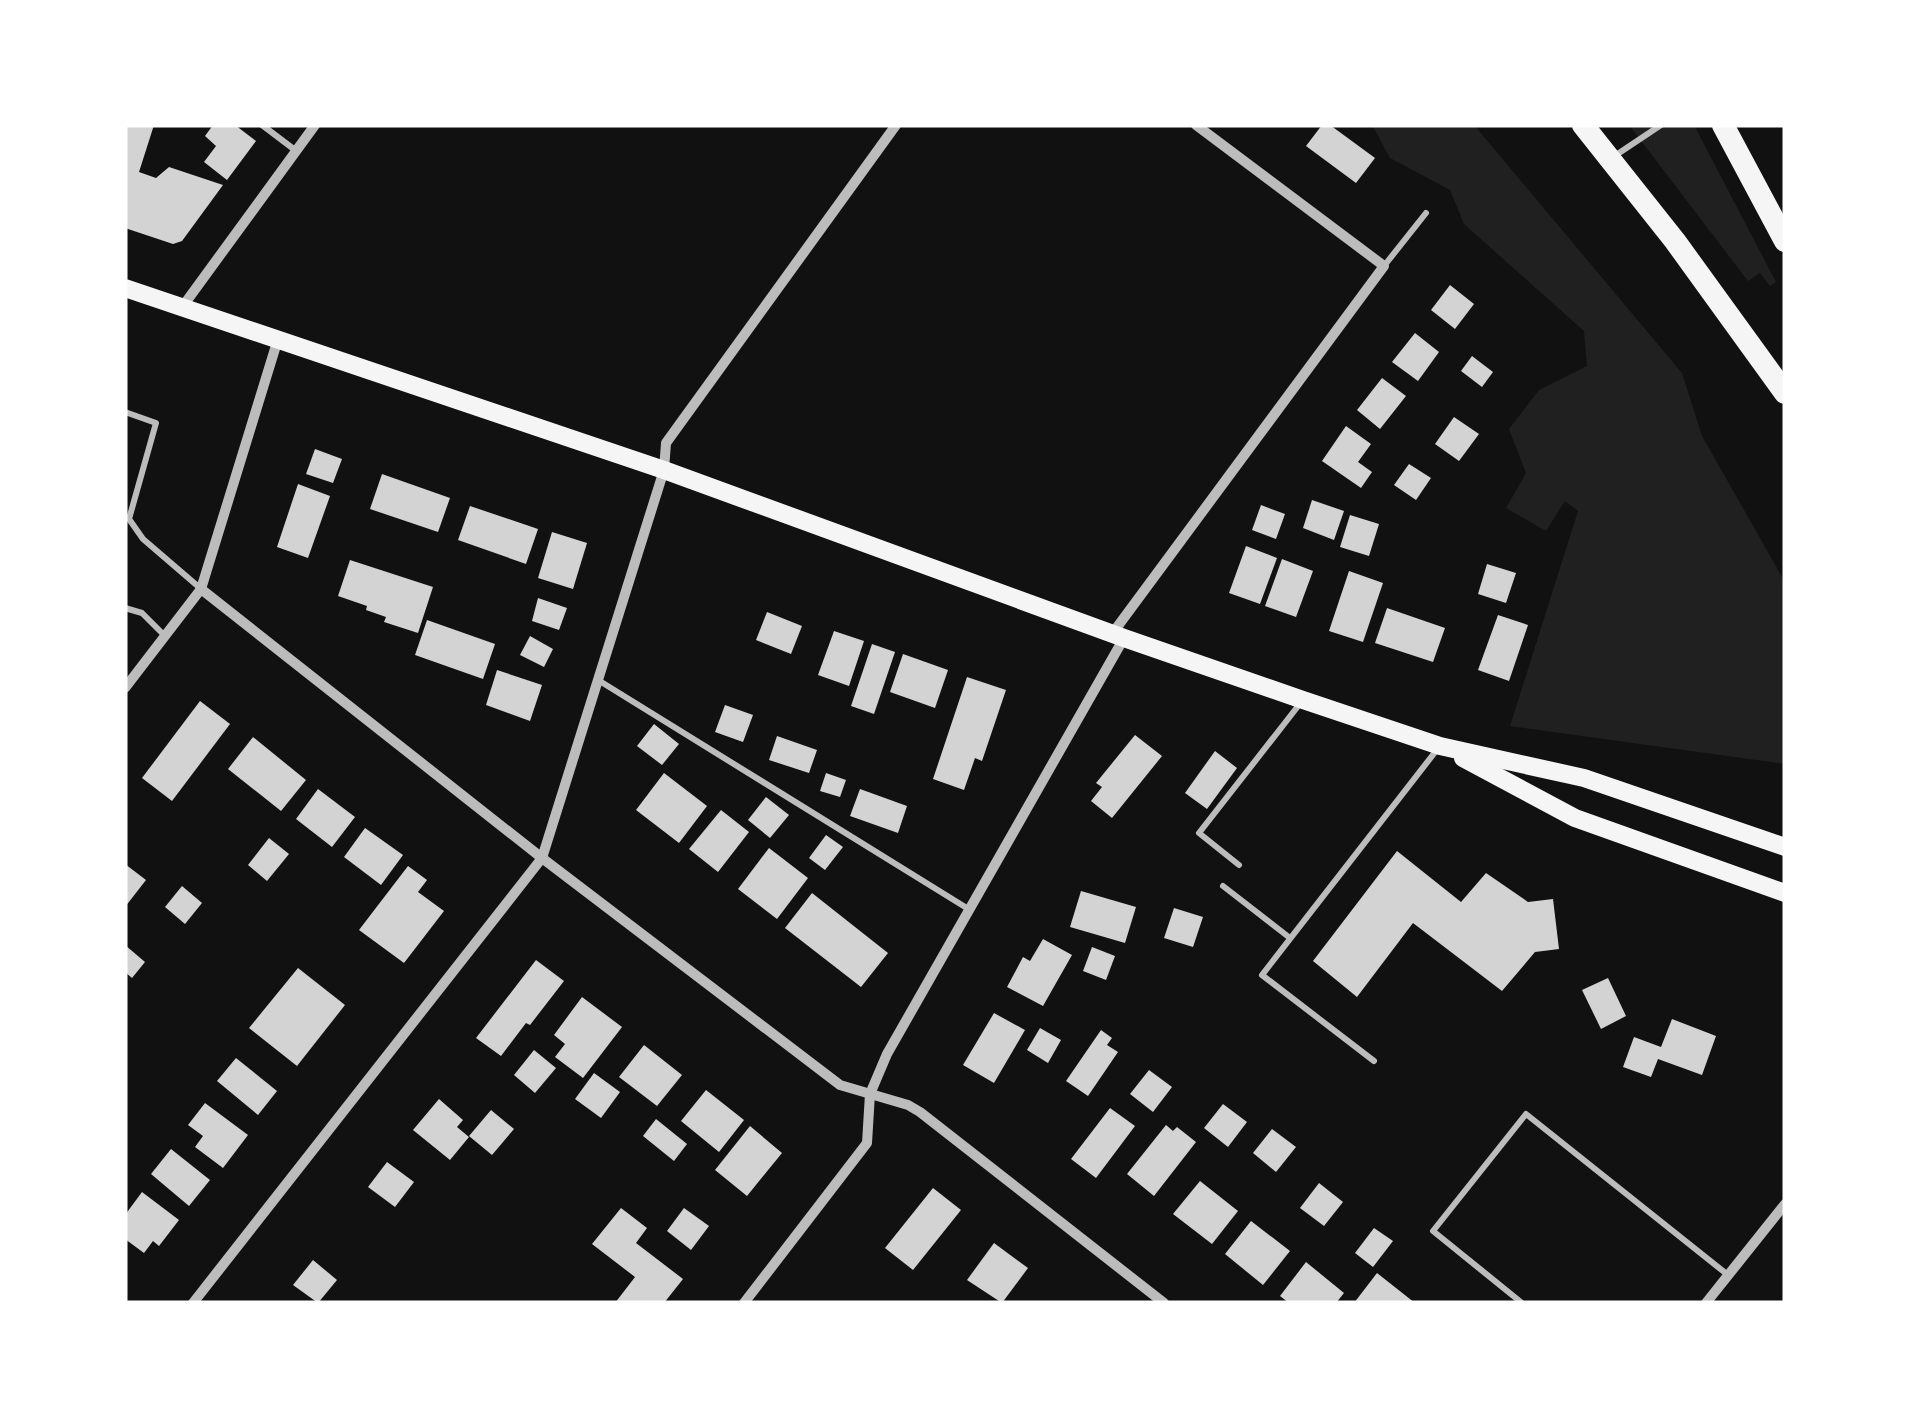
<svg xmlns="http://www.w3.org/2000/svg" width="1910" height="1428" viewBox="0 0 1910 1428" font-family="Jost,sans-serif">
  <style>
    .green { fill: #202020 }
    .building { fill: #d3d3d3 }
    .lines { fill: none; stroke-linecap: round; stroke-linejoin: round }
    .service { stroke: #bcbcbc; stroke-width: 6 }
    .minor { stroke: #bcbcbc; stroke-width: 10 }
    .secondary { stroke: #f5f5f5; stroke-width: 18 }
    .motorway { stroke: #f5f5f5; stroke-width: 22 }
  </style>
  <rect width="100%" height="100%" fill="#111"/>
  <g class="green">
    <path d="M1372 125H1474L1682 373 1702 436 1785 582V764L1510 726 1578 511 1565 501 1546 531 1506 508 1526 473 1509 429 1539 390 1587 366 1584 331 1464 224 1450 190 1390 158Z"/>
    <path d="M1629 125H1694L1776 282 1770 286 1760 273 1748 281Z"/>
  </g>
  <g class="building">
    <path d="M125 125H154L139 172 156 178 169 167 223 185 182 241 173 244 125 228Z"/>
    <path d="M213 125H235L256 141 227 180 204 162 216 146 205 136Z"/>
    <path d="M1322 125H1330L1375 158 1356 183 1306 146Z"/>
    <path d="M1450 285 1474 304 1455 329 1431 310Z"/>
    <path d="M1415 333 1439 352 1418 381 1392 362Z"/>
    <path d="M1472 356 1493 372 1482 387 1461 371Z"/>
    <path d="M1382 378 1406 396 1380 429 1357 410Z"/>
    <path d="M1454 417 1479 434 1459 461 1435 444Z"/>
    <path d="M1346 426 1371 444 1358 462 1372 472 1361 488 1322 461Z"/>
    <path d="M315 449 342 459 333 483 306 474Z"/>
    <path d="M1409 464 1431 478 1416 500 1394 485Z"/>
    <path d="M382 474 450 498 438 532 370 509Z"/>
    <path d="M298 484 330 496 308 558 277 547Z"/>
    <path d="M1312 500 1344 511 1334 540 1303 528Z"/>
    <path d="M1261 505 1285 514 1276 539 1252 530Z"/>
    <path d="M470 506 538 529 526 564 458 540Z"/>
    <path d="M1350 515 1379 524 1369 556 1340 547Z"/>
    <path d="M552 532 587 543 573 589 538 578Z"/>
    <path d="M1246 546 1277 558 1260 604 1229 593Z"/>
    <path d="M1282 559 1313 571 1296 617 1265 606Z"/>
    <path d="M350 560 433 587 418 633 384 622 386 617 366 610 367 606 338 596Z"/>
    <path d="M1487 564 1516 573 1506 603 1478 594Z"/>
    <path d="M1349 571 1383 583 1363 642 1329 631Z"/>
    <path d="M538 598 567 608 559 630 532 621Z"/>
    <path d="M1387 608 1445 628 1433 662 1375 643Z"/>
    <path d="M767 612 802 626 791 654 756 640Z"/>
    <path d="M1498 615 1528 625 1509 681 1478 670Z"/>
    <path d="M427 620 495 644 483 679 415 655Z"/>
    <path d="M834 631 864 641 849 686 818 675Z"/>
    <path d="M530 636 553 649 544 667 520 655Z"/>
    <path d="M872 644 895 652 874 714 851 706Z"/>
    <path d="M903 654 948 670 935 708 890 692Z"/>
    <path d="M497 670 542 685 530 721 486 705Z"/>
    <path d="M967 677 1006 690 982 761 975 758 964 790 933 779Z"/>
    <path d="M200 701 230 724 172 801 142 778Z"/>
    <path d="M725 705 753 715 743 742 715 732Z"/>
    <path d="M654 724 679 744 662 765 637 746Z"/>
    <path d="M1135 735 1162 756 1112 818 1091 801 1102 787 1096 783Z"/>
    <path d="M777 736 817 750 809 773 769 760Z"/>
    <path d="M253 737 306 780 281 811 228 769Z"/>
    <path d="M1215 751 1237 768 1207 809 1185 793Z"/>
    <path d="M664 773 707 806 679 843 636 810Z"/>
    <path d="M826 773 846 780 840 797 820 791Z"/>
    <path d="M318 789 355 817 332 847 296 819Z"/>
    <path d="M860 789 907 806 898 833 850 816Z"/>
    <path d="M766 797 789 815 770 838 748 820Z"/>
    <path d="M721 810 749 832 718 872 689 849Z"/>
    <path d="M365 828 403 855 381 885 344 857Z"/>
    <path d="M826 835 843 847 825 870 809 858Z"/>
    <path d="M269 838 289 854 267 881 248 865Z"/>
    <path d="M769 848 808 878 777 919 738 889Z"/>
    <path d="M1397 851 1461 902 1486 873 1528 902 1553 899 1559 949 1535 952 1502 991 1413 923 1357 997 1313 961Z"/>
    <path d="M125 864 146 880 125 907Z"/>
    <path d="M408 866 427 880 418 892 444 911 404 963 359 930Z"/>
    <path d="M182 886 202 903 185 924 165 907Z"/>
    <path d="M1081 891 1136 907 1125 943 1070 927Z"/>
    <path d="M812 893 888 953 861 987 785 928Z"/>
    <path d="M1174 908 1203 917 1193 947 1164 938Z"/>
    <path d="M1043 939 1072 955 1043 1006 1007 987 1023 957 1030 961Z"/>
    <path d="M125 945 145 962 132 978 125 972Z"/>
    <path d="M1092 947 1115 956 1106 980 1083 971Z"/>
    <path d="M536 960 564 981 530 1025 526 1023 501 1056 476 1038Z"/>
    <path d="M298 968 345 1005 297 1066 249 1028Z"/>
    <path d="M1608 978 1626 1016 1601 1029 1582 990Z"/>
    <path d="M582 997 622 1027 583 1078 555 1057 565 1044 554 1035Z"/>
    <path d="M994 1013 1025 1030 994 1083 963 1065Z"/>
    <path d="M1672 1019 1716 1036 1702 1075 1658 1059 1651 1077 1623 1067 1634 1037 1661 1047Z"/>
    <path d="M1040 1028 1061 1040 1048 1063 1027 1050Z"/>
    <path d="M1101 1030 1112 1038 1107 1045 1118 1052 1088 1096 1066 1081Z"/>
    <path d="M644 1045 682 1075 657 1106 619 1077Z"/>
    <path d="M534 1050 556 1068 535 1093 514 1075Z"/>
    <path d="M236 1058 277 1091 258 1115 217 1081Z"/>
    <path d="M1149 1070 1172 1087 1153 1112 1130 1094Z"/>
    <path d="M594 1073 620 1092 601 1118 575 1099Z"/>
    <path d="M706 1090 744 1120 719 1152 681 1121Z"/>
    <path d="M439 1099 463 1120 457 1127 469 1137 450 1160 413 1130Z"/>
    <path d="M205 1103 248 1135 223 1168 195 1147 203 1136 188 1125Z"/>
    <path d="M1223 1104 1247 1122 1228 1147 1204 1128Z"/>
    <path d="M1110 1108 1135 1126 1096 1178 1071 1159Z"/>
    <path d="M491 1110 514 1129 492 1155 469 1136Z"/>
    <path d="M656 1119 687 1144 674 1161 643 1136Z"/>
    <path d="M1166 1125 1173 1131 1177 1127 1196 1142 1154 1196 1127 1174Z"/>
    <path d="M750 1126 782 1153 747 1196 715 1170Z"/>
    <path d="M1272 1129 1296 1147 1276 1172 1253 1153Z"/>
    <path d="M171 1149 210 1180 189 1206 151 1174Z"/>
    <path d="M387 1162 414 1182 395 1207 368 1187Z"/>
    <path d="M1200 1181 1238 1211 1212 1244 1173 1214Z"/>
    <path d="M1319 1183 1343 1202 1324 1226 1300 1208Z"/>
    <path d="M933 1188 961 1210 913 1270 885 1248Z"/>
    <path d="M142 1192 179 1220 159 1246 153 1241 144 1253 125 1239V1215Z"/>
    <path d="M621 1208 647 1228 636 1243 683 1279 664 1303H615L635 1277 592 1244Z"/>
    <path d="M684 1208 709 1226 691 1250 667 1231Z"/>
    <path d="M1251 1221 1290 1251 1263 1285 1225 1254Z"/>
    <path d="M1374 1228 1393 1241 1373 1267 1355 1253Z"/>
    <path d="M994 1243 1028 1268 1002 1303 967 1280Z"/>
    <path d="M313 1260 337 1280 318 1303 293 1285Z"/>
    <path d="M1306 1262 1344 1293 1336 1303H1289L1280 1296Z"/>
    <path d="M1377 1273 1415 1303H1354Z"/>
  </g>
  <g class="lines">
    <g class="service">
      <path d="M262 125 295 150"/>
      <path d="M1616 155 1661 125"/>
      <path d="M1384 266 1426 213"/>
      <path d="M125 412 156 423 129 519 143 539 200 588"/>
      <path d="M125 608 142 613 165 636"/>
      <path d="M598 680 970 910"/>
      <path d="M1239 865 1199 833 1302 701"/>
      <path d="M1223 886 1290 938"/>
      <path d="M1374 1061 1262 975 1439 747"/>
      <path d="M1522 1303 1433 1231 1526 1114 1728 1275"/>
    </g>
    <g class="minor">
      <path d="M183 306 315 125"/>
      <path d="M201 589 542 858 840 1085 908 1105 920 1112 1164 1303"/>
      <path d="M1112 634 1384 266 1196 125"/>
      <path d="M125 688 201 589 278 339"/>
      <path d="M193 1303 542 858 664 470 666 443 896 125"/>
      <path d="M744 1303 867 1143 870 1094 887 1054 1124 638"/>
      <path d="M1706 1303 1785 1204"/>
    </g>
    <g class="secondary">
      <path d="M125 288 664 470 1124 638 1303 700 1440 746 1584 778 1785 847"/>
      <path d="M1463 758 1575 818 1785 893"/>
    </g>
    <g class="motorway">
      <path d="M1583 125 1675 241 1785 393"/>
      <path d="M1723 125 1785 241"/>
    </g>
  </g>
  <rect width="1910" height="1428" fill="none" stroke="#ffffff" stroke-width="255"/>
</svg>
